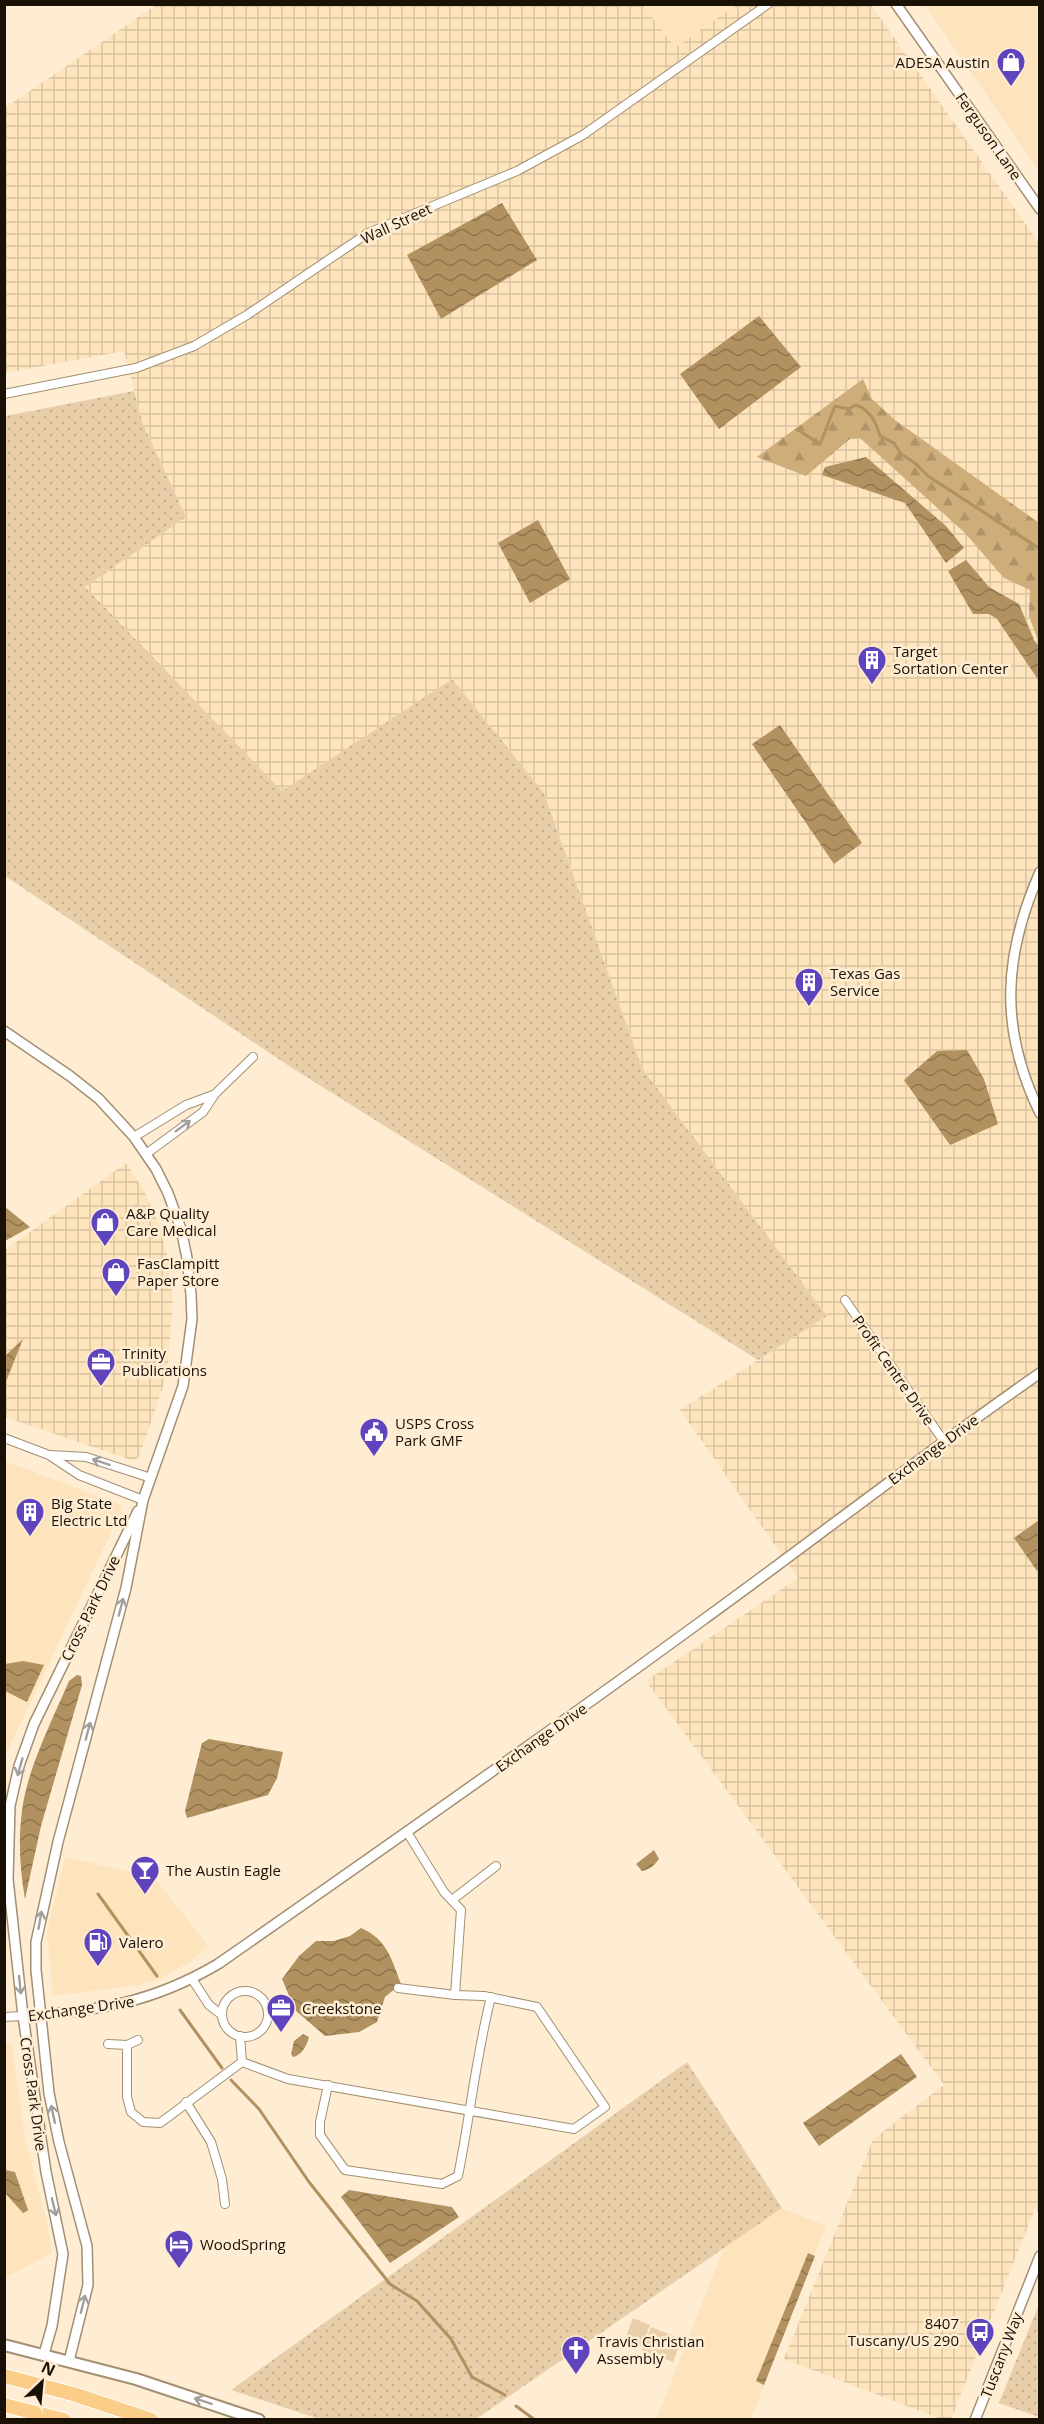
<svg xmlns="http://www.w3.org/2000/svg" width="1044" height="2424" viewBox="0 0 1044 2424" font-family="'Open Sans',sans-serif">
  <style>
    .built { fill: #fee4bc }
    .industrial { fill: url(#industrial-grid) }
    .grass { fill: url(#grass-dots) }
    .forest { fill: url(#forest-firs) }
    .park { fill: #e8cfaa }
    .water { fill: url(#water-waves) }
    .lines { fill: none; stroke-linecap: round; stroke-linejoin: round }
    .stream { stroke: #b19160; stroke-width: 3 }
    .minor-casing { stroke: #a38f71; stroke-width: 10 }
    .tertiary-casing { stroke: #a38f71; stroke-width: 12 }
    .secondary-casing { stroke: #a38f71; stroke-width: 14 }
    .motorway-casing { stroke: #fff; stroke-width: 16 }
    .minor { stroke: #fff; stroke-width: 8 }
    .tertiary { stroke: #fff; stroke-width: 9 }
    .secondary { stroke: #fff; stroke-width: 10 }
    .motorway { stroke: #face88; stroke-width: 14 }
    .oneway { stroke: #a3a09b }
    .labels { text-anchor: middle; dominant-baseline: central; stroke-width: 5; stroke-linejoin: round; paint-order: stroke }
    .poi-label { font-size: 15px; fill: #191106; stroke: #feedd3; text-anchor: start }
    .street-label { font-size: 15px; fill: #191106; stroke: #feedd3 }
  </style>
  <defs>
    <pattern id="industrial-grid" width="8" height="8" patternUnits="userSpaceOnUse" patternTransform="scale(1.5)"><rect width="8" height="8" fill="#fee4bc"/><path d="M0 4h8M4 0v8" fill="none" stroke="#d9c3a0"/></pattern>
    <pattern id="grass-dots" width="8" height="8" patternUnits="userSpaceOnUse" patternTransform="scale(1.5)"><rect width="8" height="8" fill="#e8cfaa"/><path d="M2 2h.1M6 6h.1" fill="none" stroke="#c6b191" stroke-width="1.8" stroke-linecap="round"/></pattern>
    <pattern id="forest-firs" width="22" height="20" patternUnits="userSpaceOnUse" patternTransform="scale(1.5)"><rect width="22" height="20" fill="#cead7b"/><path d="M5 1l3.5 6h-7zM16 11l3.5 6h-7z" fill="#b09469"/></pattern>
    <pattern id="water-waves" width="16" height="10" patternUnits="userSpaceOnUse" patternTransform="scale(1.5)"><rect width="16" height="10" fill="#b19160"/><path d="M0 5q4-4 8 0t8 0" fill="none" stroke="#8f754d"/></pattern>
  </defs>
  <rect width="100%" height="100%" fill="#feedd3"/>
  <g class="built">
    <path d="M643 5H736L675 48Z"/>
    <path d="M925 5H1039V172Z"/>
    <path d="M5 1461 121 1505V1511L5 1756Z"/>
    <path d="M65 1857 154 1877 208 1946 190 1962 160 1979 139 1985 53 1996 47 1931Z"/>
    <path d="M12 2043 24 2134 47 2222 52 2253 5 2278 4 2044Z"/>
    <path d="M782 2208 826 2226 751 2419 656 2420 724 2248Z"/>
  </g>
  <g class="industrial">
    <path d="M156 5H643L675 48 736 5H871L1039 243 1040 2214 1035 2209 951 2419H941L784 2359 873 2139 944 2085 646 1681 798 1578 680 1410 827 1316 642 1068 544 793 452 680 283 791 57 635 84 586 186 517 143 424 124 351 5 373V108Z"/>
    <path d="M126 1163 143 1189 158 1222 168 1258 173 1300 167 1375 139 1457 134 1461 5 1417V1250Z"/>
  </g>
  <g class="grass">
    <path d="M134 391 143 424 186 517 85 587 282 791 452 679 544 793 642 1068 827 1316 758 1360 289 1066 5 876V416Z"/>
    <path d="M687 2062 782 2208 476 2419H319L231 2390Z"/>
    <path d="M1039 2304V2417L999 2403Z"/>
  </g>
  <path class="forest" d="M863 379 872 399 895 420 1039 523V643L1029 616 1030 590 1004 578 964 532 860 438 850 439 806 476 757 457Z"/>
  <g class="park">
    <path d="M633 2318 650 2325 642 2346 625 2339Z"/>
    <path d="M651 2327 682 2339 673 2362 642 2350Z"/>
  </g>
  <g class="water">
    <path d="M502 203 537 260 441 319 407 255Z"/>
    <path d="M759 316 801 367 719 429 680 374Z"/>
    <path d="M866 457 946 526 964 548 946 563 905 503 822 475 825 467Z"/>
    <path d="M538 520 570 579 530 603 498 543Z"/>
    <path d="M966 560 989 587 1019 604 1035 642 1039 646V681L997 619 989 614H973L948 571Z"/>
    <path d="M780 725 862 843 834 864 752 744Z"/>
    <path d="M967 1050 984 1079 998 1124 950 1145 904 1080 937 1051Z"/>
    <path d="M5 1207 30 1227 5 1241H4Z"/>
    <path d="M23 1339 5 1384V1356Z"/>
    <path d="M1039 1520 1040 1570 1037 1571 1014 1538Z"/>
    <path d="M23 1661 44 1665 27 1702 5 1691V1664Z"/>
    <path d="M77 1675 81 1676 82 1685 41 1826 25 1899C20 1870 18 1840 22 1811 27 1769 52 1721 69 1681Z"/>
    <path d="M209 1739 283 1752 277 1778 268 1795 187 1818 185 1811 202 1743Z"/>
    <path d="M654 1850 659 1859C654 1866 650 1869 642 1871L636 1864Z"/>
    <path d="M361 1928C387 1939 392 1960 401 1984L385 1997 377 2022 359 2032 325 2036 295 2010 282 1979 299 1956 316 1941H334L350 1936Z"/>
    <path d="M303 2034 309 2037C307 2045 302 2055 293 2057L291 2054 294 2041Z"/>
    <path d="M901 2054 917 2077 819 2146 803 2123Z"/>
    <path d="M5 2170 15 2172 28 2210 23 2213 5 2193Z"/>
    <path d="M349 2190 452 2207 459 2217 390 2263 341 2197Z"/>
    <path d="M808 2253 815 2256 764 2385 756 2381Z"/>
  </g>
  <g class="lines">
    <g class="stream">
      <path d="M798 430 820 444 835 406 848 409 856 405C870 410 876 422 880 436L894 443 901 454 915 463 928 476 1040 549"/>
      <path d="M98 1894 157 1976"/>
      <path d="M180 2010 222 2068"/>
      <path d="M231 2080 259 2109 309 2182 390 2284 417 2301 451 2339 472 2377 505 2395"/>
      <path d="M516 2406 535 2420"/>
    </g>
    <g class="minor-casing">
      <g id="minor">
        <path d="M4 394 136 368 194 346 247 315 368 233 517 171 583 135 768 4"/>
        <path d="M134 1137 186 1105 213 1095"/>
        <path d="M146 1154 203 1112 215 1094 253 1057"/>
        <path d="M845 1300 943 1440"/>
        <path d="M4 1438 49 1455 79 1475 143 1500"/>
        <path d="M50 1455 86 1457 151 1478"/>
        <path d="M452 1900 496 1866"/>
        <path d="M192 1979 209 2005 222 2015"/>
        <path d="M398 1988 455 1995"/>
        <circle cx="245" cy="2014" r="23"/>
        <path d="M4 2017 23 2016"/>
        <path d="M240 2036 242 2062"/>
        <path d="M108 2044 127 2045V2097L131 2112 143 2122 160 2123 242 2062 288 2079 574 2129 605 2107 537 2007 484 1996 455 1995 461 1910 444 1892 407 1832"/>
        <path d="M127 2045 138 2040"/>
        <path d="M328 2085 320 2122V2135L345 2170 442 2184 458 2176C470 2117 476 2056 491 1997"/>
        <path d="M186 2102 211 2142 222 2179 225 2204"/>
      </g>
    </g>
    <g class="tertiary-casing">
      <g id="tertiary">
        <path d="M896 4 1040 209"/>
        <path d="M1040 872C1003 956 999 1029 1040 1113"/>
        <path d="M4 1031 70 1076 99 1099 134 1137 156 1169 168 1193 181 1229 187 1258 191 1294 192 1319 183 1386 143 1500 126 1588 58 1842 36 1942V1970L49 2093 59 2142 87 2246 88 2285 69 2361"/>
        <path d="M23 2016C98 2011 152 2003 218 1964 380 1851 543 1737 703 1620 816 1538 925 1453 1040 1373"/>
        <path d="M44 2354 52 2326 63 2254 46 2172 23 2016 8 1879 10 1806 19 1766 34 1724 138 1511"/>
        <path d="M975 2420 1040 2256"/>
      </g>
    </g>
    <g class="secondary-casing">
      <path id="secondary" d="M4 2345 136 2379 259 2420"/>
    </g>
    <g class="motorway-casing">
      <g id="motorway">
        <path d="M4 2376 73 2394 151 2420"/>
        <path d="M4 2405 64 2420"/>
      </g>
    </g>
    <use href="#minor" class="minor"/>
    <use href="#tertiary" class="tertiary"/>
    <use href="#secondary" class="secondary"/>
    <use href="#motorway" class="motorway"/>
  </g>
  <defs><path id="oneway-shaft" d="M-6 0H5M1.5-3L5.5 0L1.5 3" fill="none" stroke-width="1.6" stroke-linecap="round" stroke-linejoin="round" transform="scale(1.5)"/></defs>
  <g class="oneway">
    <use href="#oneway-shaft" transform="translate(183 1126) rotate(-36)"/>
    <use href="#oneway-shaft" transform="translate(101 1462) rotate(-162)"/>
    <use href="#oneway-shaft" transform="translate(121 1607) rotate(-75)"/>
    <use href="#oneway-shaft" transform="translate(88 1731) rotate(-75)"/>
    <use href="#oneway-shaft" transform="translate(20 1767) rotate(106)"/>
    <use href="#oneway-shaft" transform="translate(40 1920) rotate(-80)"/>
    <use href="#oneway-shaft" transform="translate(20 1985) rotate(84)"/>
    <use href="#oneway-shaft" transform="translate(53 2114) rotate(-102)"/>
    <use href="#oneway-shaft" transform="translate(54 2207) rotate(76)"/>
    <use href="#oneway-shaft" transform="translate(83 2304) rotate(-76)"/>
    <use href="#oneway-shaft" transform="translate(203 2401) rotate(-162)"/>
  </g>
  <defs>
    <g id="shop-pin" transform="scale(1.5)"><path d="M0 17L-7.5 6A9.5 9.5 0 1 1 7.5 6Z" fill="#5f44bd" stroke="#feedd3"/><path d="M-5-2.5h2.3a2.7 3.5 0 0 1 5.4 0H5L5.5 6h-11ZM-1.5-2.5h3a1.5 2.3 0 0 0-3 0Z" fill="#fff"/></g>
    <g id="building-pin" transform="scale(1.5)"><path d="M0 17L-7.5 6A9.5 9.5 0 1 1 7.5 6Z" fill="#5f44bd" stroke="#feedd3"/><path d="M-4-6H4V6H1V3H-1V6H-4ZM-2.5-4.3h1.7v1.8h-1.7ZM.8-4.3h1.7v1.8H.8ZM-2.5-1h1.7V.8h-1.7ZM.8-1h1.7V.8H.8Z" fill="#fff"/></g>
    <g id="office-pin" transform="scale(1.5)"><path d="M0 17L-7.5 6A9.5 9.5 0 1 1 7.5 6Z" fill="#5f44bd" stroke="#feedd3"/><path d="M-6-3h4V-5.5h4V-3h4V5H-6ZM-1-4.5V-3h2v-1.5ZM-6 0V1H6V0Z" fill="#fff"/></g>
    <g id="civic-pin" transform="scale(1.5)"><path d="M0 17L-7.5 6A9.5 9.5 0 1 1 7.5 6Z" fill="#5f44bd" stroke="#feedd3"/><path d="M-.6-6.5H3V-4.5H.6V-3L4-1V1h2V6H-6V1h2V-1L-.6-3ZM-1.2 2.5V6h2.4V2.5Z" fill="#fff"/></g>
    <g id="bar-pin" transform="scale(1.5)"><path d="M0 17L-7.5 6A9.5 9.5 0 1 1 7.5 6Z" fill="#5f44bd" stroke="#feedd3"/><path d="M-6-5H6L.8 .8V4.5H3.5V6h-7V4.5H-.8V.8Z" fill="#fff"/></g>
    <g id="fuel-pin" transform="scale(1.5)"><path d="M0 17L-7.5 6A9.5 9.5 0 1 1 7.5 6Z" fill="#5f44bd" stroke="#feedd3"/><path d="M-5.5-6h7V0h2V4h1.3V-2.5L3-4.5l.8-.8L6-3V5H2.5V1h-1V6h-7ZM-4.2-4.7v3.2H.2V-4.7Z" fill="#fff"/></g>
    <g id="hotel-pin" transform="scale(1.5)"><path d="M0 17L-7.5 6A9.5 9.5 0 1 1 7.5 6Z" fill="#5f44bd" stroke="#feedd3"/><path d="M-6-4.5h1.5V1H6V5H4.5V3h-9V5H-6ZM-4 0a1.8 1.8 0 1 1 3.6 0ZM.5 0V-2.5h3Q6-2.5 6 0Z" fill="#fff"/></g>
    <g id="bus-pin" transform="scale(1.5)"><path d="M0 17L-7.5 6A9.5 9.5 0 1 1 7.5 6Z" fill="#5f44bd" stroke="#feedd3"/><path d="M-5-6H5V4H4V6H2V4H-2V6H-4V4H-5ZM-3.5-4V0h7V-4ZM-3.5 1.2v1.5H-2V1.2ZM2 1.2v1.5H3.5V1.2Z" fill="#fff"/></g>
    <g id="church-pin" transform="scale(1.5)"><path d="M0 17L-7.5 6A9.5 9.5 0 1 1 7.5 6Z" fill="#5f44bd" stroke="#feedd3"/><path d="M-1.2-6h2.4v3.5h3.3v2.4h-3.3V6h-2.4V-.1h-3.3v-2.4h3.3Z" fill="#fff"/></g>
  </defs>
  <g fill-rule="evenodd">
    <use href="#shop-pin" x="1011" y="62"/>
    <use href="#building-pin" x="872" y="660"/>
    <use href="#building-pin" x="809" y="982"/>
    <use href="#shop-pin" x="105" y="1222"/>
    <use href="#shop-pin" x="116" y="1272"/>
    <use href="#office-pin" x="101" y="1362"/>
    <use href="#civic-pin" x="374" y="1432"/>
    <use href="#building-pin" x="30" y="1512"/>
    <use href="#bar-pin" x="145" y="1870"/>
    <use href="#fuel-pin" x="98" y="1942"/>
    <use href="#office-pin" x="281" y="2008"/>
    <use href="#hotel-pin" x="179" y="2244"/>
    <use href="#bus-pin" x="980" y="2332"/>
    <use href="#church-pin" x="576" y="2350"/>
  </g>
  <g class="labels">
    <g class="poi-label">
      <text x="990" y="62" text-anchor="end">ADESA Austin</text>
      <text x="893" y="651">Target<tspan x="893" dy="17">Sortation Center</tspan></text>
      <text x="830" y="973">Texas Gas<tspan x="830" dy="17">Service</tspan></text>
      <text x="126" y="1213">A&amp;P Quality<tspan x="126" dy="17">Care Medical</tspan></text>
      <text x="137" y="1263">FasClampitt<tspan x="137" dy="17">Paper Store</tspan></text>
      <text x="122" y="1353">Trinity<tspan x="122" dy="17">Publications</tspan></text>
      <text x="395" y="1423">USPS Cross<tspan x="395" dy="17">Park GMF</tspan></text>
      <text x="51" y="1503">Big State<tspan x="51" dy="17">Electric Ltd</tspan></text>
      <text x="166" y="1870">The Austin Eagle</text>
      <text x="119" y="1942">Valero</text>
      <text x="302" y="2008">Creekstone</text>
      <text x="200" y="2244">WoodSpring</text>
      <text x="959" y="2323" text-anchor="end">8407<tspan x="959" dy="17">Tuscany/US 290</tspan></text>
      <text x="597" y="2341">Travis Christian<tspan x="597" dy="17">Assembly</tspan></text>
    </g>
    <g class="street-label">
      <text transform="translate(989 136) rotate(55)">Ferguson Lane</text>
      <text transform="translate(396 223) rotate(-25)">Wall Street</text>
      <text transform="translate(894 1370) rotate(55)">Profit Centre Drive</text>
      <text transform="translate(933 1449) rotate(-36)">Exchange Drive</text>
      <text transform="translate(90 1608) rotate(-64)">Cross Park Drive</text>
      <text transform="translate(541 1737) rotate(-35)">Exchange Drive</text>
      <text transform="translate(81 2008) rotate(-8)">Exchange Drive</text>
      <text transform="translate(34 2094) rotate(82)">Cross Park Drive</text>
      <text transform="translate(1001 2355) rotate(-69)">Tuscany Way</text>
    </g>
  </g>
  <rect width="1044" height="2424" fill="none" stroke="#191106" stroke-width="12"/>
  <g transform="translate(42 2382) rotate(26)" stroke="#feedd3" stroke-width="4.5" paint-order="stroke">
  <path d="M0-4.5L10 22L0 15L-10 22Z" fill="#191106"/>
  <text y="-9" font-size="16" font-weight="bold" text-anchor="middle" fill="#191106">N</text>
  </g>
</svg>
